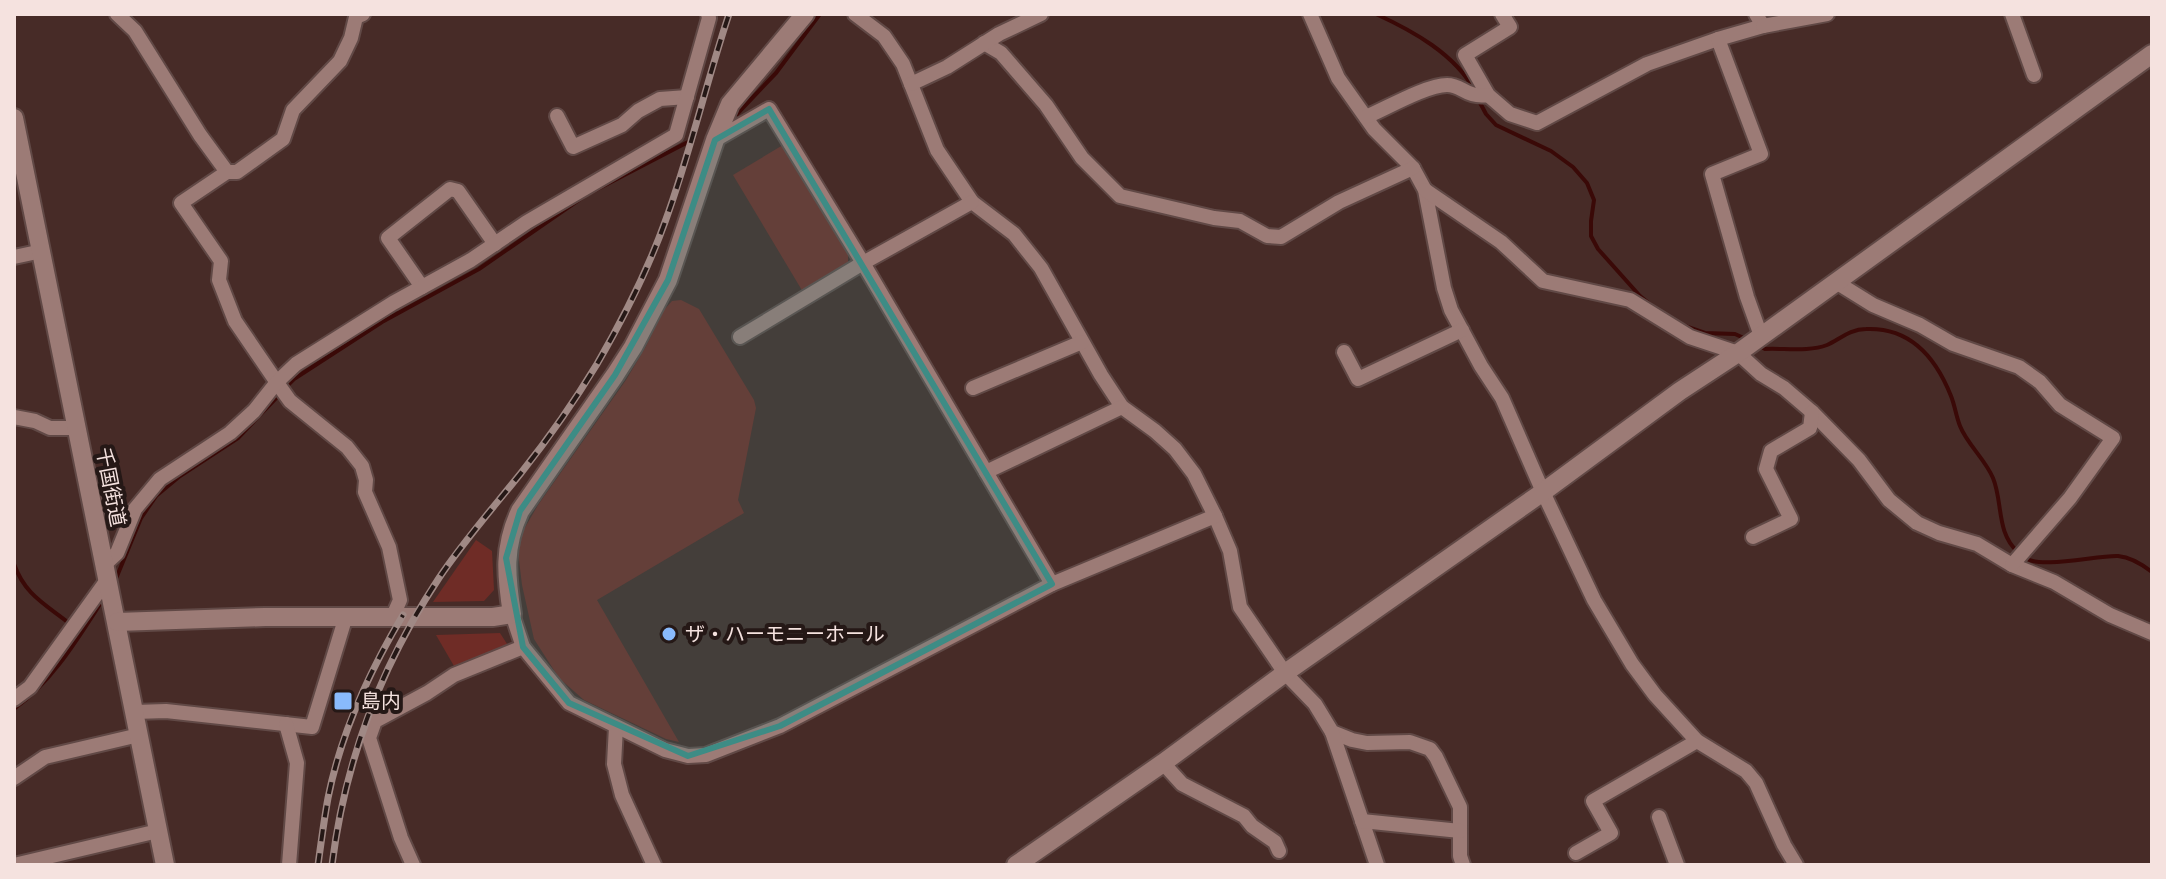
<svg xmlns="http://www.w3.org/2000/svg" width="2166" height="879" viewBox="0 0 2166 879" font-family="Roboto,'Noto Sans JP',sans-serif">
  <style>
    .green { fill: #6f2c26 }
    .lines { fill: none; stroke-linecap: round; stroke-linejoin: round }
    .stream { stroke: #3a0907; stroke-width: 4 }
    .minor-casing { stroke: #614946; stroke-width: 18 }
    .tertiary-casing { stroke: #614946; stroke-width: 22 }
    .minor { stroke: #9c7b76; stroke-width: 14 }
    .tertiary { stroke: #9c7b76; stroke-width: 18 }
    .rail-casing { stroke: #a08985; stroke-width: 7 }
    .rail { stroke: #251816; stroke-width: 4; stroke-dasharray: 12; stroke-linecap: butt }
    .marked { fill: #3d8c85; fill-opacity: 0.2; stroke: #3d8c85; stroke-width: 6; stroke-linejoin: round }
    .poi-dot { fill: #89bafc; stroke: #251816; stroke-width: 3 }
    .labels { text-anchor: middle; dominant-baseline: central; stroke-width: 8; stroke-linejoin: round; paint-order: stroke }
    .street-label { font-size: 20px; fill: #f5e2df; stroke: #251816 }
    .poi-label { font-size: 20px; fill: #f5e2df; stroke: #251816; text-anchor: start }
  </style>
  <rect width="100%" height="100%" fill="#472b27"/>
  <g class="green">
    <path d="M783 145 848 253V264L803 292 733 175Z"/>
    <path d="M681 300 699 309 754 400 756 408 738 500 744 513 597 600 679 742 666 739 584 700 559 678 534 639 522 585 518 552 523 531 538 505 626 380 645 348 664 310 672 301Z"/>
    <path d="M476 540 492 551 494 590 484 601 433 602Z"/>
    <path d="M500 633 509 647 458 668 454 666 436 635Z"/>
  </g>
  <g class="lines">
    <g class="stream">
      <path d="M1376 14C1413 31 1455 54 1475 91"/>
      <path d="M1478 99 1486 114 1496 125 1551 151 1573 167 1587 183 1594 200 1591 221V236L1598 249 1640 296 1651 305"/>
      <path d="M737 114 776 73 820 14"/>
      <path d="M1682 325 1705 333 1735 334 1746 339"/>
      <path d="M1758 345 1765 349C1784 348 1809 352 1827 345 1840 339 1850 329 1866 329 1911 327 1936 358 1951 396 1955 406 1956 416 1960 426 1967 444 1985 459 1993 478 2003 502 1996 533 2018 552"/>
      <path d="M285 388 294 379 382 322 479 269 586 195 688 142"/>
      <path d="M2024 557C2039 570 2097 555 2118 556 2130 557 2143 565 2152 572"/>
      <path d="M14 564C25 595 45 604 70 624"/>
      <path d="M115 581 141 518 156 496 180 476 238 438 279 395"/>
      <path d="M14 709C53 681 78 638 104 598"/>
    </g>
    <g class="minor-casing">
      <g id="minor">
        <path d="M117 14 135 31 200 135 227 172"/>
        <path d="M363 14 356 17 351 38 340 61 293 110 283 139 237 172H227L181 203 221 261 219 280 235 321 280 387 290 401 347 447 362 466 366 480 365 492 389 547 400 600 393 616"/>
        <path d="M855 14 884 36 903 64 937 150 972 202 1014 234 1041 268 1101 375 1122 407 1155 431 1175 449 1194 474 1215 516 1230 551 1240 607 1285 673 1315 704 1332 732 1352 740 1367 743 1410 742 1430 749 1436 757 1460 807V856L1463 865"/>
        <path d="M1310 14 1338 78 1374 129 1413 168 1425 190 1444 288 1451 310 1481 366 1502 398 1543 492 1594 600 1632 664 1655 695 1697 741 1746 771 1756 783 1784 845 1796 865"/>
        <path d="M1502 14 1510 27 1465 55 1488 95 1510 114 1537 123 1647 64 1718 39"/>
        <path d="M1756 14 1763 26 1718 39 1761 154 1712 174 1747 297 1761 336"/>
        <path d="M2012 14 2034 75"/>
        <path d="M1763 26 1827 14"/>
        <path d="M984 43 1001 53 1046 105 1082 158 1120 196 1214 218 1240 221 1267 236 1281 237 1339 202 1413 168"/>
        <path d="M911 84 947 67 999 34 1041 14"/>
        <path d="M557 116 573 147 622 125 638 111 660 99 687 97"/>
        <path d="M1366 117C1387 108 1427 85 1447 85 1463 85 1465 98 1488 95"/>
        <path d="M715 140 769 109 863 263 1052 584"/>
        <path d="M1425 190 1501 242 1543 281 1630 300 1690 337 1738 353 1761 374 1784 388 1812 412 1859 460 1889 500 1917 523 1939 533 1977 544 2012 565 2054 582 2110 615 2152 633"/>
        <path d="M14 257 42 251"/>
        <path d="M1836 282 1873 305 1920 325 1953 344 2019 367 2040 382 2060 405 2113 438 2070 498 2012 565"/>
        <path d="M422 287 388 238 450 189 458 191 495 244"/>
        <path d="M740 337 863 263 972 202"/>
        <path d="M1344 352 1358 379 1462 330"/>
        <path d="M973 388 1082 342"/>
        <path d="M14 417 35 421 50 428H77"/>
        <path d="M986 472 1122 407"/>
        <path d="M1753 537 1791 519 1766 469 1771 451 1810 428 1812 412"/>
        <path d="M104 565 117 553 135 509 160 479 230 433 254 411 277 382 296 364 393 303 471 260 527 222 676 135 709 18 708 14"/>
        <path d="M512 614 523 647 569 703 665 750 688 756 706 755 780 726 1052 584 1215 516"/>
        <path d="M14 699 30 687 107 580"/>
        <path d="M135 712 166 711 312 727 346 616"/>
        <path d="M286 724 297 763 289 865"/>
        <path d="M616 727 614 764 622 795 654 865"/>
        <path d="M1332 732 1377 865"/>
        <path d="M1163 763 1182 784 1244 816 1252 826 1275 842 1279 851"/>
        <path d="M14 778 45 757 139 735"/>
        <path d="M1659 817 1677 865"/>
        <path d="M1362 821 1460 831"/>
        <path d="M1576 853 1611 833 1593 801 1697 741"/>
        <path d="M14 865 158 831"/>
        <path d="M413 865 401 838 369 738 375 721 427 693 454 675 523 647"/>
      </g>
    </g>
    <g class="tertiary-casing">
      <g id="tertiary">
        <path d="M14 118 165 865"/>
        <path d="M117 622 265 617H493L512 614C506 575 503 548 520 511L615 375 633 347 668 280 715 140 730 104 805 14"/>
        <path d="M1016 865 1163 763 1285 673 1543 492 1680 391 1738 353 2152 54"/>
      </g>
    </g>
    <use href="#minor" class="minor"/>
    <use href="#tertiary" class="tertiary"/>
    <g class="rail-casing">
      <g id="rail">
        <path d="M318 865C321 843 324 820 328 798 341 732 369 672 403 615"/>
        <path d="M332 865C345 760 380 667 439 578 463 542 493 508 521 473 548 439 574 402 597 364 623 319 647 272 665 222 690 154 706 83 729 14"/>
      </g>
    </g>
    <use href="#rail" class="rail"/>
  </g>
  <path class="marked" d="M769 109 1052 584 780 726 688 756 569 703 523 647 506 558 520 511 615 375 668 280 715 140Z"/>
  <g class="poi-dot">
    <circle cx="669" cy="634" r="8"/>
    <rect x="333" y="691" width="20" height="20" rx="4"/>
  </g>
  <g class="labels">
    <g class="street-label">
      <text transform="translate(111 487) rotate(79)">千国街道</text>
    </g>
    <g class="poi-label">
      <text x="685" y="634">ザ・ハーモニーホール</text>
      <text x="361" y="701">島内</text>
    </g>
  </g>
  <rect width="2166" height="879" fill="none" stroke="#f5e2df" stroke-width="32"/>
</svg>
